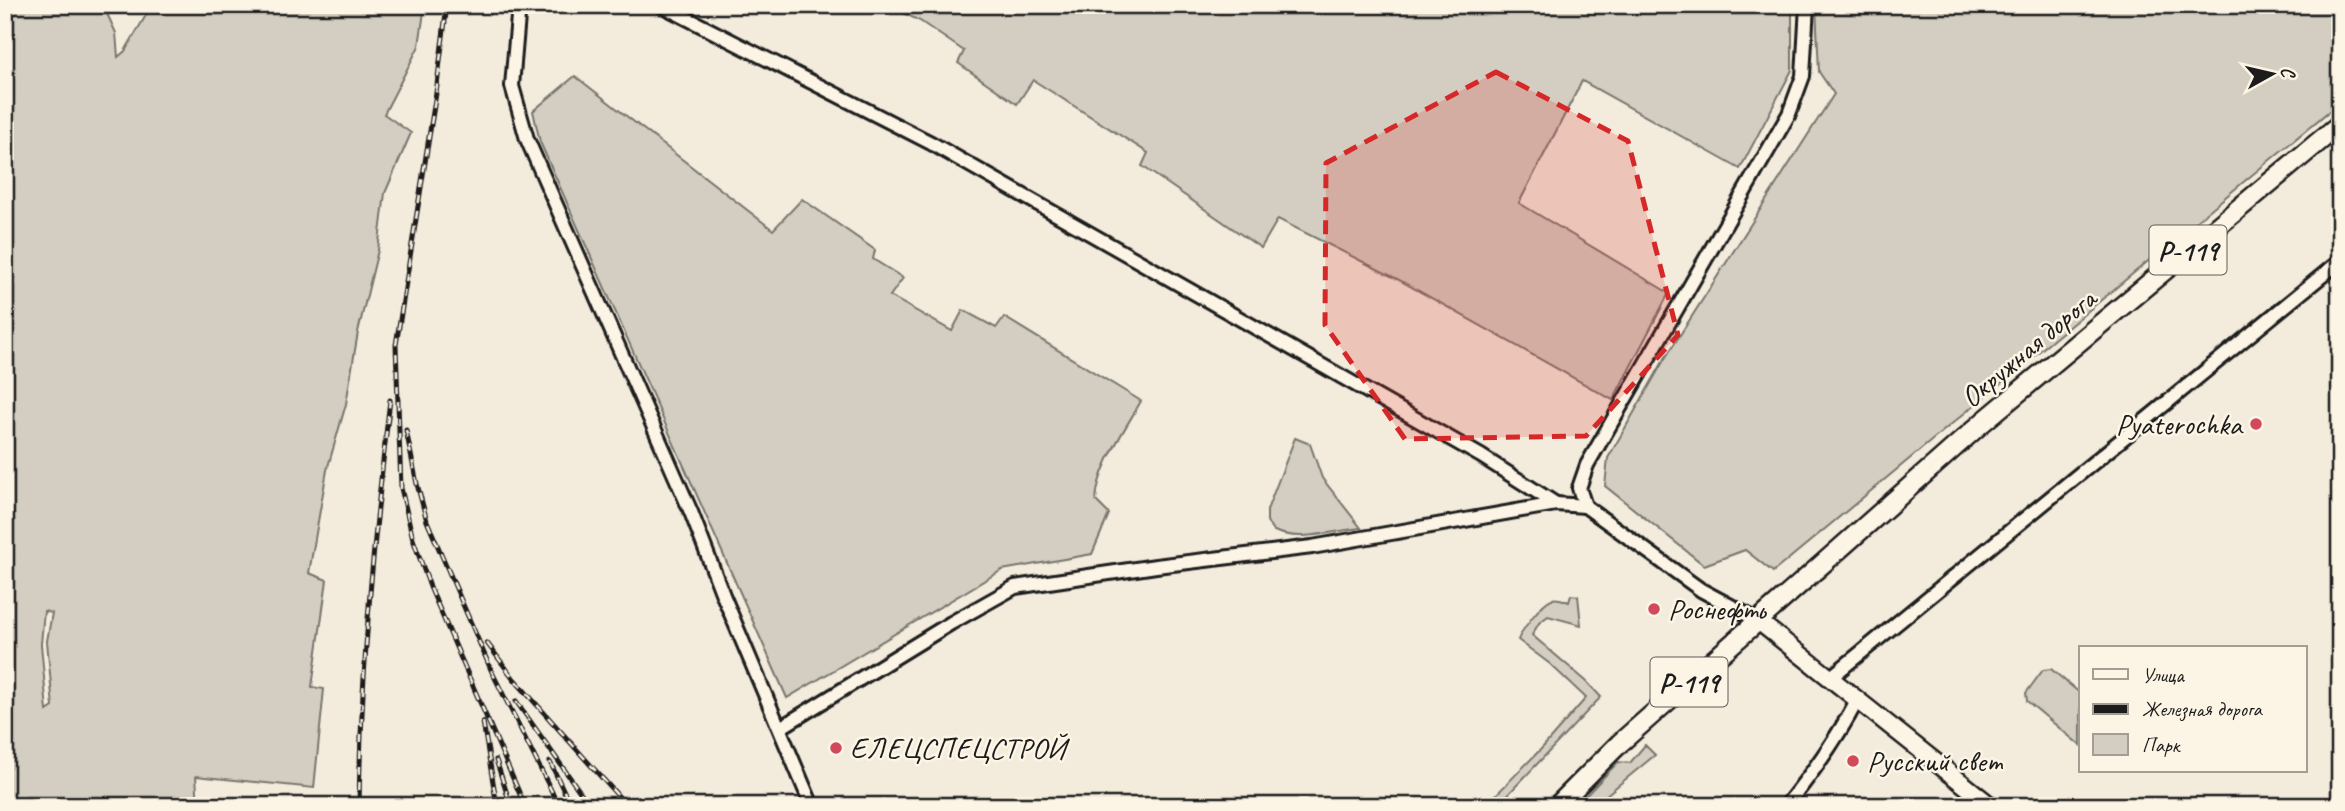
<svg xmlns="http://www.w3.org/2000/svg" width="2345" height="811" viewBox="0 0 2345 811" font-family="Caveat,sans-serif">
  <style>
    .green { fill: #d3cec1; stroke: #78756e; stroke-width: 2; fill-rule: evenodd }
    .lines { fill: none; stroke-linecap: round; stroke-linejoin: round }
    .minor-casing { stroke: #1c1c1c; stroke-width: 18 }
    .major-casing { stroke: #1c1c1c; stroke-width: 21 }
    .highway-casing { stroke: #1c1c1c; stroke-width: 23 }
    .minor { stroke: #fcf5e5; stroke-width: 12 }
    .major { stroke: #fcf5e5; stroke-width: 16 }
    .highway { stroke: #fcf5e5; stroke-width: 18 }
    .rail-casing { stroke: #1c1c1c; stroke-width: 5 }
    .rail { stroke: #fcf5e5; stroke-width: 2.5; stroke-dasharray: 8; stroke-linecap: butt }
    .marked { fill: #d62828; fill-opacity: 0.2; stroke: #d62828; stroke-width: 5; stroke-dasharray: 14 9; stroke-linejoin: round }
    .poi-dot { fill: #d1495b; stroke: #fcf5e5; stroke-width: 2.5 }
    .labels { text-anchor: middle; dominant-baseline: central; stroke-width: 5; stroke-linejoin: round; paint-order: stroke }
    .shield { fill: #fcf5e5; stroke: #5f5d58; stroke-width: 2 }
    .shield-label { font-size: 28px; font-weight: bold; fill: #1c1c1c }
    .street-label { font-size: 30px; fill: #1c1c1c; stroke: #fcf5e5 }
    .poi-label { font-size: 30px; fill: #1c1c1c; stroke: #fcf5e5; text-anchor: start }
  </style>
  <rect width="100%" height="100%" fill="#f3ecdd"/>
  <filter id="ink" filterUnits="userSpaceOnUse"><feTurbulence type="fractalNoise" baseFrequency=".0143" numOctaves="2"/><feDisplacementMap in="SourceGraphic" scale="14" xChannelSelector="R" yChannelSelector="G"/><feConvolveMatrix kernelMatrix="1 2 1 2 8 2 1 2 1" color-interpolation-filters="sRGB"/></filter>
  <g filter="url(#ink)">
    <g class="green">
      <path d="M5 5H103L116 33 118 57 125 51 152 5H425L419 46 384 114 411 133 385 193 378 250 358 332 346 404 327 470 309 573 327 580 312 687 324 689 314 788 196 776 198 806H5ZM44 611 52 613 47 641 53 707 47 711 41 644Z"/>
      <path d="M887 5H1792V70L1740 169 1582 81 1579 87 1519 203 1669 293 1613 400 1399 280 1278 219 1261 248 1142 166 1148 153 1033 80 1017 104 958 63 964 51 920 21Z"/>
      <path d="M1816 5H2340V102L1773 572 1745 550 1704 565 1605 486 1608 458 1664 360 1834 94 1819 72Z"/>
      <path d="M575 76 773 230 802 199 875 250 873 259 903 278 890 296 952 331 963 310 996 328 1004 317 1141 401C1125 430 1097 468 1096 501L1109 514 1092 554 1002 570 787 698 540 142 533 111Z"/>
      <path d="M1295 438 1310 444 1322 478 1361 528C1332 531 1298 543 1272 530L1267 521V510Z"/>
      <path d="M1571 595 1578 596 1581 625 1548 616 1539 623 1532 635 1586 681 1601 697 1497 806H1485L1543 747 1586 698 1550 664 1518 640C1521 631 1542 602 1552 599 1557 597 1564 600 1569 602Z"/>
      <path d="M2051 669 2081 694V746L2027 701 2026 693 2043 670Z"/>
      <path d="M1645 745 1655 755 1593 806H1576L1618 762 1630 763Z"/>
    </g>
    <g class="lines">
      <g class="minor-casing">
        <g id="minor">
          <path d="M519 5 512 86 527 139 691 512 723 595 812 806"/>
          <path d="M661 5 931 143 1481 456 1556 504"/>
          <path d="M1585 506 1579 488 1587 465 1789 114 1803 76 1807 5"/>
          <path d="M1585 506 1701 590 1757 620"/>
          <path d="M1830 678 2340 261"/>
          <path d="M780 728 951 623 1015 587 1156 566 1312 547 1556 504 1585 506"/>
          <path d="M1786 806C1813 772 1838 738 1857 700"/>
        </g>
      </g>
      <g class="major-casing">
        <path id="major" d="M1757 620 1991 806"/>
      </g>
      <g class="highway-casing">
        <path id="highway" d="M1557 806 1620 743 1983 422 2340 124"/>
      </g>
      <use href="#minor" class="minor"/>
      <use href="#major" class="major"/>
      <use href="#highway" class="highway"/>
      <g class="rail-casing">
        <g id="rail">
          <path d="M447 5 436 93 396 345 401 488 413 539 430 587 525 806"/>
          <path d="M406 430 417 484 427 521 492 672 559 806"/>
          <path d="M487 643 514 679 627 806"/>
          <path d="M516 701 590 806"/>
          <path d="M483 722 497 806"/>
          <path d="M496 760 511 806"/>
          <path d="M550 762 571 806"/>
          <path d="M359 806C361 670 374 535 390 400"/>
        </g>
      </g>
      <use href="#rail" class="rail"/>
    </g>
  </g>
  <path class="marked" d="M1496 72 1628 141 1678 335 1586 436 1405 439 1325 325 1326 163Z"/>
  <g class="poi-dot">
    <circle cx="2256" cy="424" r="7"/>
    <circle cx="1654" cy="609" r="7"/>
    <circle cx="836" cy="748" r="7"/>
    <circle cx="1853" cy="761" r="7"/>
  </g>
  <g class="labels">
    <g class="shield">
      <rect x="2149.5" y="225.5" width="77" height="49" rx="5"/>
      <rect x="1650.5" y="657.5" width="77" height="49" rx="5"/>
    </g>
    <g class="shield-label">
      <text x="2188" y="250">Р-119</text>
      <text x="1689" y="682">Р-119</text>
    </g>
    <g class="street-label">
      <text transform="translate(2028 348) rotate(-40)">Окружная дорога</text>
    </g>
    <g class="poi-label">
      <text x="2242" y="424" text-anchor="end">Pyaterochka</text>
      <text x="1668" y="609">Роснефть</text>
      <text x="850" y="748">ЕЛЕЦСПЕЦСТРОЙ</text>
      <text x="1867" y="761">Русский свет</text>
    </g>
  </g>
  <rect width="2345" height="811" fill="none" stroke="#fcf5e5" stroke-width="28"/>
  <rect x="14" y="14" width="2317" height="783" fill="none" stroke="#1c1c1c" stroke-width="2.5" filter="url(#ink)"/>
  <rect x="2079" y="646" width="228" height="126" fill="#fcf5e5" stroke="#a29e95" stroke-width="2"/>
  <rect x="2093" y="669" width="35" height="10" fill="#fcf5e5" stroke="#a29e95" stroke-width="2"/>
  <text x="2142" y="682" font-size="21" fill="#1c1c1c">Улица</text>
  <rect x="2093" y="704" width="35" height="10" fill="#1c1c1c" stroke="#a29e95" stroke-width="2"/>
  <text x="2142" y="716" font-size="21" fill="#1c1c1c">Железная дорога</text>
  <rect x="2093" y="734" width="35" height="21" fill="#d3cec1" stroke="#a29e95" stroke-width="2"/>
  <text x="2142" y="752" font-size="21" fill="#1c1c1c">Парк</text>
  <g transform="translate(2272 74) rotate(82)" stroke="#fcf5e5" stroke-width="5" paint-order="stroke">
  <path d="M0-5L12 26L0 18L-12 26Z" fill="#1c1c1c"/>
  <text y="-10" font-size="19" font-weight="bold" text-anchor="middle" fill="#1c1c1c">С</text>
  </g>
</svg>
